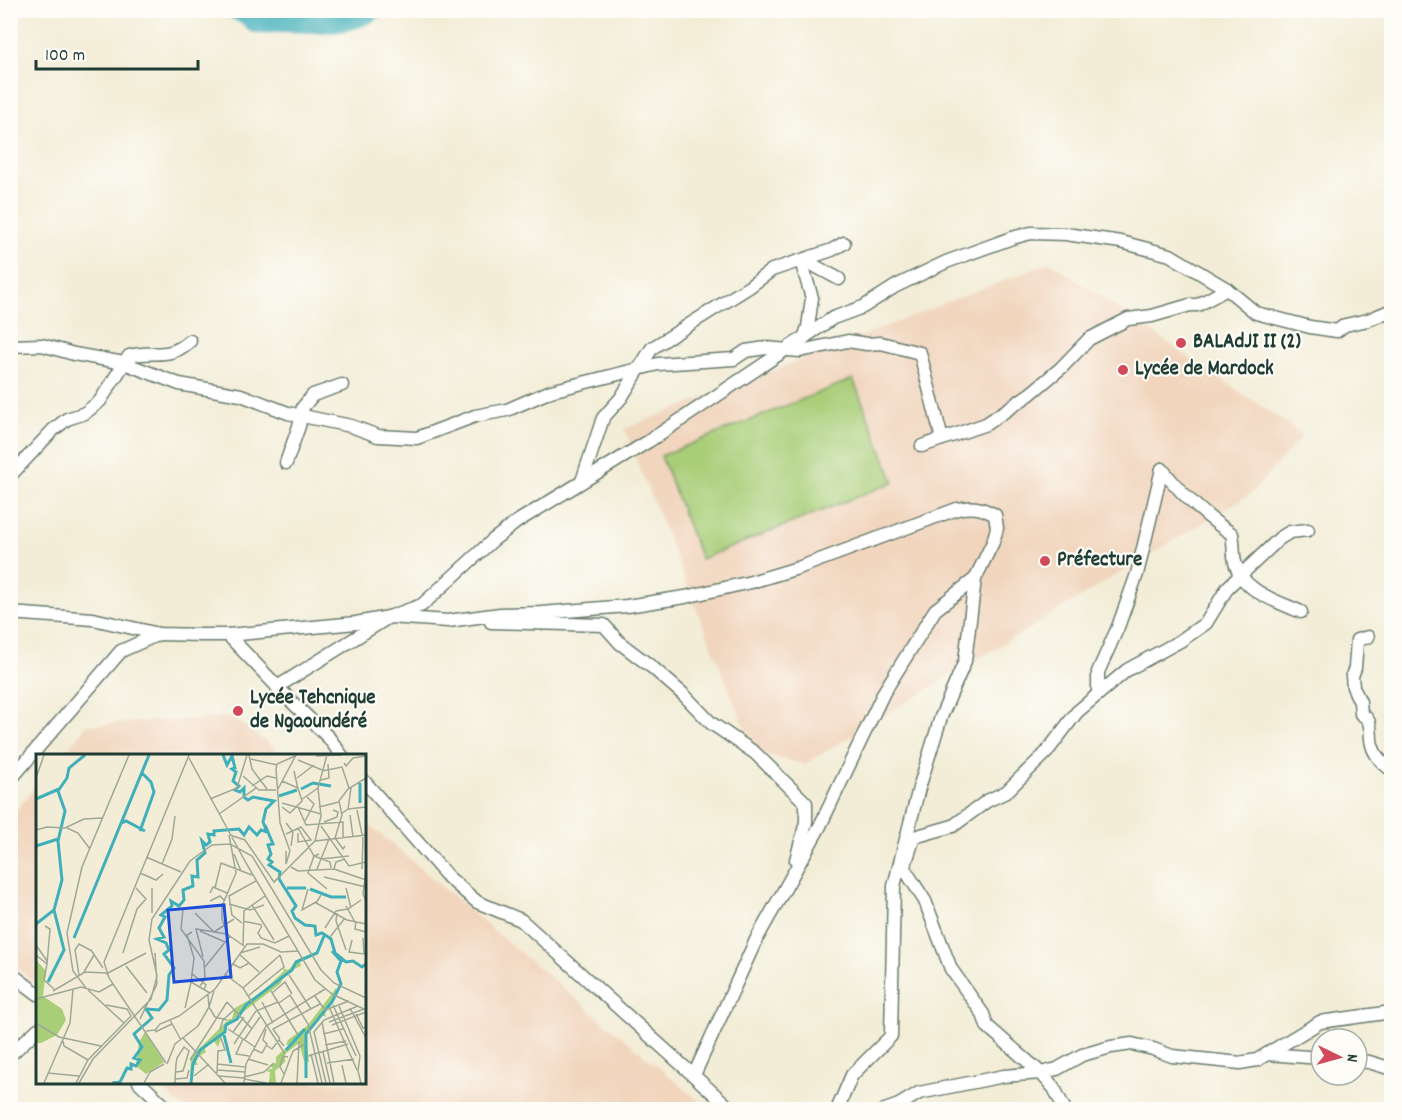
<svg xmlns="http://www.w3.org/2000/svg" width="1402" height="1120" viewBox="0 0 1402 1120" font-family="Dekko,sans-serif">
  <style>
    .built { fill: #f1d5bd }
    .garden { fill: #a9ce78; stroke: #648656; stroke-width: 1.5 }
    .lines { fill: none; stroke-linecap: round; stroke-linejoin: round }
    .river { stroke: #3fafb9; stroke-width: 20 }
    .street-casing { stroke: #697b6d; stroke-width: 15 }
    .street { stroke: #fff; stroke-width: 12 }
    .poi-dot { fill: #d1495b; stroke: #fdfcf7; stroke-width: 2 }
    .labels { text-anchor: middle; dominant-baseline: central; stroke-width: 4.5; stroke-linejoin: round; paint-order: stroke }
    .poi-label { font-size: 21px; font-weight: bold; fill: #1f3d34; stroke: #fdfcf7; text-anchor: start }
    .inset-river { fill: none; stroke: #3fafb9; stroke-width: 3 }
    .inset-road { fill: none; stroke: #9ea796; stroke-width: 1.5 }
    .view { fill: #1d4ed8; fill-opacity: 0.15; stroke: #1d4ed8; stroke-width: 3 }
    .inset-edge { fill: none; stroke: #1f3d34; stroke-width: 3 }
  </style>
  <rect width="100%" height="100%" fill="#fdfcf7"/>
  <filter id="ink" filterUnits="userSpaceOnUse"><feTurbulence type="fractalNoise" baseFrequency=".0167" numOctaves="2"/><feDisplacementMap in="SourceGraphic" scale="12" xChannelSelector="R" yChannelSelector="G"/><feConvolveMatrix kernelMatrix="1 2 1 2 8 2 1 2 1" color-interpolation-filters="sRGB"/></filter>
  <filter id="wash" filterUnits="userSpaceOnUse"><feTurbulence type="fractalNoise" baseFrequency=".008" numOctaves="4" result="noise"/><feDisplacementMap in="SourceGraphic" scale="24" xChannelSelector="R" yChannelSelector="G"/><feGaussianBlur stdDeviation="1.35" result="paint"/><feColorMatrix in="noise" values="0 0 0 0 0 0 0 0 0 0 0 0 0 0 0 0 0 1.4 0 .05"/><feComposite in="paint" operator="in"/></filter>
  <g filter="url(#wash)">
    <rect width="100%" height="100%" fill="#f3edd7"/>
    <g class="built">
      <path d="M1050 262 1303 435 1252 493 805 764 755 753 624 429Z"/>
      <path d="M232 717 284 755H62L87 725Z"/>
      <path d="M37 785 38 985H37L11 963 10 818Z"/>
      <path d="M365 821 487 925 709 1109 187 1110 154 1083 364 1082Z"/>
    </g>
    <path class="garden" d="M853 379 894 482 701 559 661 456Z"/>
    <g class="lines">
      <path class="river" d="M236 10 250 17 255 23C267 25 277 22 289 22 317 23 348 27 373 10"/>
    </g>
  </g>
  <g filter="url(#ink)">
    <g class="lines">
      <g class="street-casing">
        <g id="street">
          <path d="M804 338 808 327 812 298 801 261 813 265 839 279"/>
          <path d="M10 346 42 345 74 354 124 363 179 384 241 395 288 413 351 426 378 436 417 438 475 416 507 410 551 391 658 364 734 359 746 351 766 348 800 351 848 341 867 344 881 343 920 353 942 439"/>
          <path d="M922 446 986 424 1030 394 1061 368 1089 339 1128 319 1152 316 1190 305H1198L1227 289"/>
          <path d="M286 463 299 426 303 407 313 395 342 385"/>
          <path d="M1162 469C1182 495 1205 516 1232 534 1234 543 1233 554 1235 562 1242 592 1277 601 1301 612"/>
          <path d="M10 476 53 430 67 419 85 413 100 401 129 356C155 349 167 361 190 341"/>
          <path d="M582 481 603 418 621 398 652 348 749 287 772 270 832 250 844 243"/>
          <path d="M10 613 93 619 159 634 203 635H228L356 623 389 617 422 605 493 540 518 521 649 441 833 318 863 307 896 286 946 262 1012 238 1031 233 1066 234 1121 242 1170 255 1227 289 1256 313 1310 327 1337 331 1345 325 1368 320 1392 310"/>
          <path d="M491 622 604 625 620 643 653 668 684 695 711 723 755 753 806 803V822L796 860"/>
          <path d="M228 635 292 702 329 738 342 756"/>
          <path d="M1368 637 1357 640 1355 668 1352 676 1353 687 1360 702 1361 714C1372 720 1370 728 1371 739 1372 752 1381 763 1392 770"/>
          <path d="M277 687 389 617 448 621 500 614 542 613 627 606 685 597 751 582 798 568 957 509C972 506 981 507 995 515L997 528 993 542 975 579 965 661 941 717 919 788 894 886 891 1036 852 1075 837 1110"/>
          <path d="M1098 694V672L1118 627 1137 574 1162 469"/>
          <path d="M10 780 121 651 159 634"/>
          <path d="M364 781 448 877 477 902 521 920 732 1110"/>
          <path d="M10 973 38 994"/>
          <path d="M1267 1054 1321 1058"/>
          <path d="M10 1055 38 1029"/>
          <path d="M1357 1061 1369 1062 1392 1069"/>
          <path d="M694 1075 756 940 820 826 884 692 935 610 975 579"/>
          <path d="M139 1082 169 1110"/>
          <path d="M885 1110 899 1105 919 1093 1004 1076 1041 1073 1057 1069 1082 1055 1111 1047 1132 1044 1153 1049 1172 1056 1240 1063 1257 1060 1320 1022 1392 1012"/>
          <path d="M1065 1110 1054 1088 1041 1073 987 1026 983 1014 951 969 925 901 904 868 914 837 953 826 987 801 1006 792 1046 753 1077 712 1127 670 1180 641 1206 623 1228 587 1280 538 1290 532 1308 530"/>
        </g>
      </g>
      <use href="#street" class="street"/>
    </g>
  </g>
  <g class="poi-dot">
    <circle cx="1181" cy="343" r="6"/>
    <circle cx="1123" cy="370" r="6"/>
    <circle cx="1045" cy="561" r="6"/>
    <circle cx="238" cy="711" r="6"/>
  </g>
  <g class="labels">
    <g class="poi-label">
      <text x="1193" y="343">BALAdJI II (2)</text>
      <text x="1135" y="370">Lycée de Mardock</text>
      <text x="1057" y="561">Préfecture</text>
      <text x="250" y="699">Lycée Tehcnique<tspan x="250" dy="24">de Ngaoundéré</tspan></text>
    </g>
  </g>
  <g transform="translate(36 754)">
    <rect width="330" height="330" fill="#f3edd7"/>
    <path d="M0 206 10 217 7 242 26 255 30 266 21 281 5 289H0Z" fill="#a9ce78"/>
    <path d="M263 205 265 212 251 218 244 230 190 271 182 293 178 287 168 292 170 298 159 305 162 311H158L154 325 155 303 193 265H196L199 254 225 239 248 217 246 214 252 216ZM300 234 302 239 288 256 290 263 286 261 270 281 273 308 268 307 263 289 249 300V308L239 317 240 329H233L234 318 230 317 237 314 233 311 240 309V303L253 291H250L252 286 272 271Z" fill="#a9ce78"/>
    <path d="M109 278 128 308 110 320 100 312 103 288Z" fill="#a9ce78"/>
    <path class="inset-river" d="M265 35 277 29 295 32M243 42 261 36M0 45 23 35M324 49V29M85 69 90 67 109 77M229 71 237 90 232 91 235 100 232 105 236 108 233 111 244 118 243 125 260 152 256 157 259 164 269 171 279 172 280 181 286 179 295 185 299 199 310 208 317 207 326 213 330 210M104 77 118 38 115 28 106 19M0 92 22 85M251 134H270M274 135 295 143H310M0 170 18 156 26 126 22 87 29 57 22 37 31 24 33 14 49 1M38 184 113 1M12 228 28 196 18 156M188 281 195 309M250 296 269 275M270 324V280L296 248 305 230 301 218 305 207 296 197M76 329 84 328 91 314 95 315V310L100 312 104 306 98 304 106 293 98 280 116 264 110 255 123 256 131 246 133 221 138 214 128 200 133 196 130 189 121 185 128 183 123 174 129 163 125 161 136 152 135 147 143 152 148 146 147 136 157 132 156 122 162 123 161 106 169 99 166 87 170 91 174 88 172 80 178 81V77L203 75 208 81 213 73 221 81 225 76 231 78 227 68 230 55 238 47 217 43 212 46 208 43V34L204 38 199 36 203 32 197 27 200 18 196 15 199 14 196 2 191 11 187 1M155 329 157 310 164 296 189 278 190 271 201 265 210 251 256 216 260 208 281 199 288 182"/>
    <path class="inset-road" d="M213 1 216 15 231 35M280 2 306 1M153 4 210 109 279 226 296 240 330 256M215 5 241 11M262 6 286 16M308 9 310 12 317 4 330 2M258 17 262 35M286 17 306 13 313 34M207 22 223 36H240M0 24 8 1M261 24 278 11M285 26 293 24 292 10M216 32 231 22 240 24M242 35 260 1M174 45 201 34 211 1M265 46 282 34M246 49 285 60M246 53 254 59 266 47 262 34 246 27M262 53 270 71 307 68V84M283 53 303 48M312 55 315 34M321 56 327 85 326 115M183 60 220 34M305 60 312 55 330 53M314 61 317 83M269 67 278 50 271 43M288 68 301 63 302 58 297 56M250 69 257 78 255 92M285 72 313 112 330 108M31 74 42 79 54 95M262 74 278 102 272 119 291 135M0 76 11 73 29 74 48 65 66 64M250 80 265 73 275 86 262 88V79M193 81 200 119 186 152V165L191 180 208 192M194 81 209 86 238 128 279 87 330 81M279 87 285 62 282 34 291 1M309 92 307 95 299 84 306 61 303 47 312 35 330 24M250 97V110L254 97 244 69 240 15 241 10 259 2M198 100 205 117M283 100 278 102 294 108 295 114M110 103 145 118M285 105 313 102M126 110 136 85 139 62M255 113 262 117 298 115 300 108 309 105M281 115 293 85M298 115 330 126M330 117 327 140 330 147M104 119 120 126 127 120M288 123 330 133M179 134 185 109 216 121M310 134 315 154M272 135 266 156 280 148M174 139 177 133 191 139M285 141 280 149 311 166 330 170M174 147 184 142 189 147M193 150 214 156 228 151M216 151 238 186M310 152 319 168M147 155 145 175 168 207 169 225 164 232M116 159V134M159 159 178 178 198 165M301 159 300 167 310 196M207 167 226 171M320 167 319 175 330 178M206 169 196 161 193 142 220 127M9 172 14 175 11 210M226 172 222 179 225 184 239 189 253 182M289 174 300 157 312 155 325 146M164 177 189 188M294 183 309 164M316 186 313 198 328 200 327 184M0 191 11 207M207 192 208 157 229 142M55 196 67 214M87 199 101 155 110 145 100 134M204 199 224 193M203 200 223 218M0 201 11 210 8 226 18 235M167 203 160 175 191 180M197 210 204 214 213 209M90 212 111 239M169 213 194 182M48 218 58 201M155 219 170 231 168 235M70 220 110 199M189 220 207 234 249 300M43 221 39 196 43 190 56 197M253 221 275 255M155 228 158 204 151 181 156 178M50 234 37 217 31 179 46 113 93 1M207 234 244 201M52 236 88 269M17 237 49 218 70 219M178 237 173 253 179 263 191 266M235 237 262 281M236 239 249 228 256 240M212 242 248 213 244 201M279 242 289 256 313 247M0 245 45 233 63 238 77 230M191 248 216 275M226 248 237 269M243 249 254 241 272 270 286 329M297 251 320 302M303 252 324 302 322 317 325 329M149 254 155 228 174 239M314 254 330 284M294 255 321 316M320 260 327 274 330 273M104 265 121 230 119 199M134 266 145 286M286 268 298 329M293 268 328 255M0 269 23 283 65 292M296 271 330 258M184 275 187 266 199 255M192 275 219 293M110 277 119 276 124 270 143 262 179 235 211 190H227L245 198 262 197M119 278 136 270M197 278 208 263M287 280 307 275M147 284 189 329M207 285 200 300 213 302M244 285 237 275 284 250M208 286 224 263M27 287 28 292 52 306M198 290 220 257 242 248M230 291 236 295 243 286 248 292M289 291 310 287M217 295 226 299 231 290 227 286 230 275M287 298 294 329M275 300 282 329M272 302 312 290M212 305 232 311M154 306 191 248M130 309 73 224 68 208 153 1M291 309 318 305M131 310 139 290 162 272 173 253 172 241M181 310 209 313M306 311 310 329M181 316 209 318M12 319 43 322M181 319 182 297 189 296 185 284M248 320 244 313 247 302 252 303M158 322 173 310M183 322 208 324M208 323 228 318 238 309M139 325 151 324 153 316M208 325 230 329M8 329 34 269 37 235M40 329 52 306 95 262 91 255 70 251M43 329 57 305 115 245 121 222 113 186 116 165 154 107 176 91 194 90 216 102 285 216 298 229 330 244M108 329 114 318 128 310M139 329V327L140 310 141 304 148 293 153 297 147 317 140 318M208 329 210 310 230 272 289 235M245 329 257 297 269 290M261 329 263 288M290 329 278 278 288 266 322 252"/>
    <path class="view" d="M188 151 195 223 138 228 132 156Z"/>
    <rect width="330" height="330" class="inset-edge"/>
  </g>
  <rect width="1402" height="1120" fill="none" stroke="#fdfcf7" stroke-width="36"/>
  <g transform="translate(1339 1057) rotate(95)"><circle r="28" fill="#fdfcf7" stroke="#a4b0a9" stroke-width="1.5"/>
  <path d="M0-4.5L10 22L0 15L-10 22Z" fill="#d1495b"/>
  <text y="-9" font-size="16" font-weight="bold" text-anchor="middle" fill="#1f3d34">N</text>
  </g>
  <path d="M36 60v9h162v-9" fill="none" stroke="#1f3d34" stroke-width="3"/>
  <text x="45" y="60" font-size="18" fill="#1f3d34" stroke="#fdfcf7" stroke-width="4.5" paint-order="stroke">100 m</text>
</svg>
